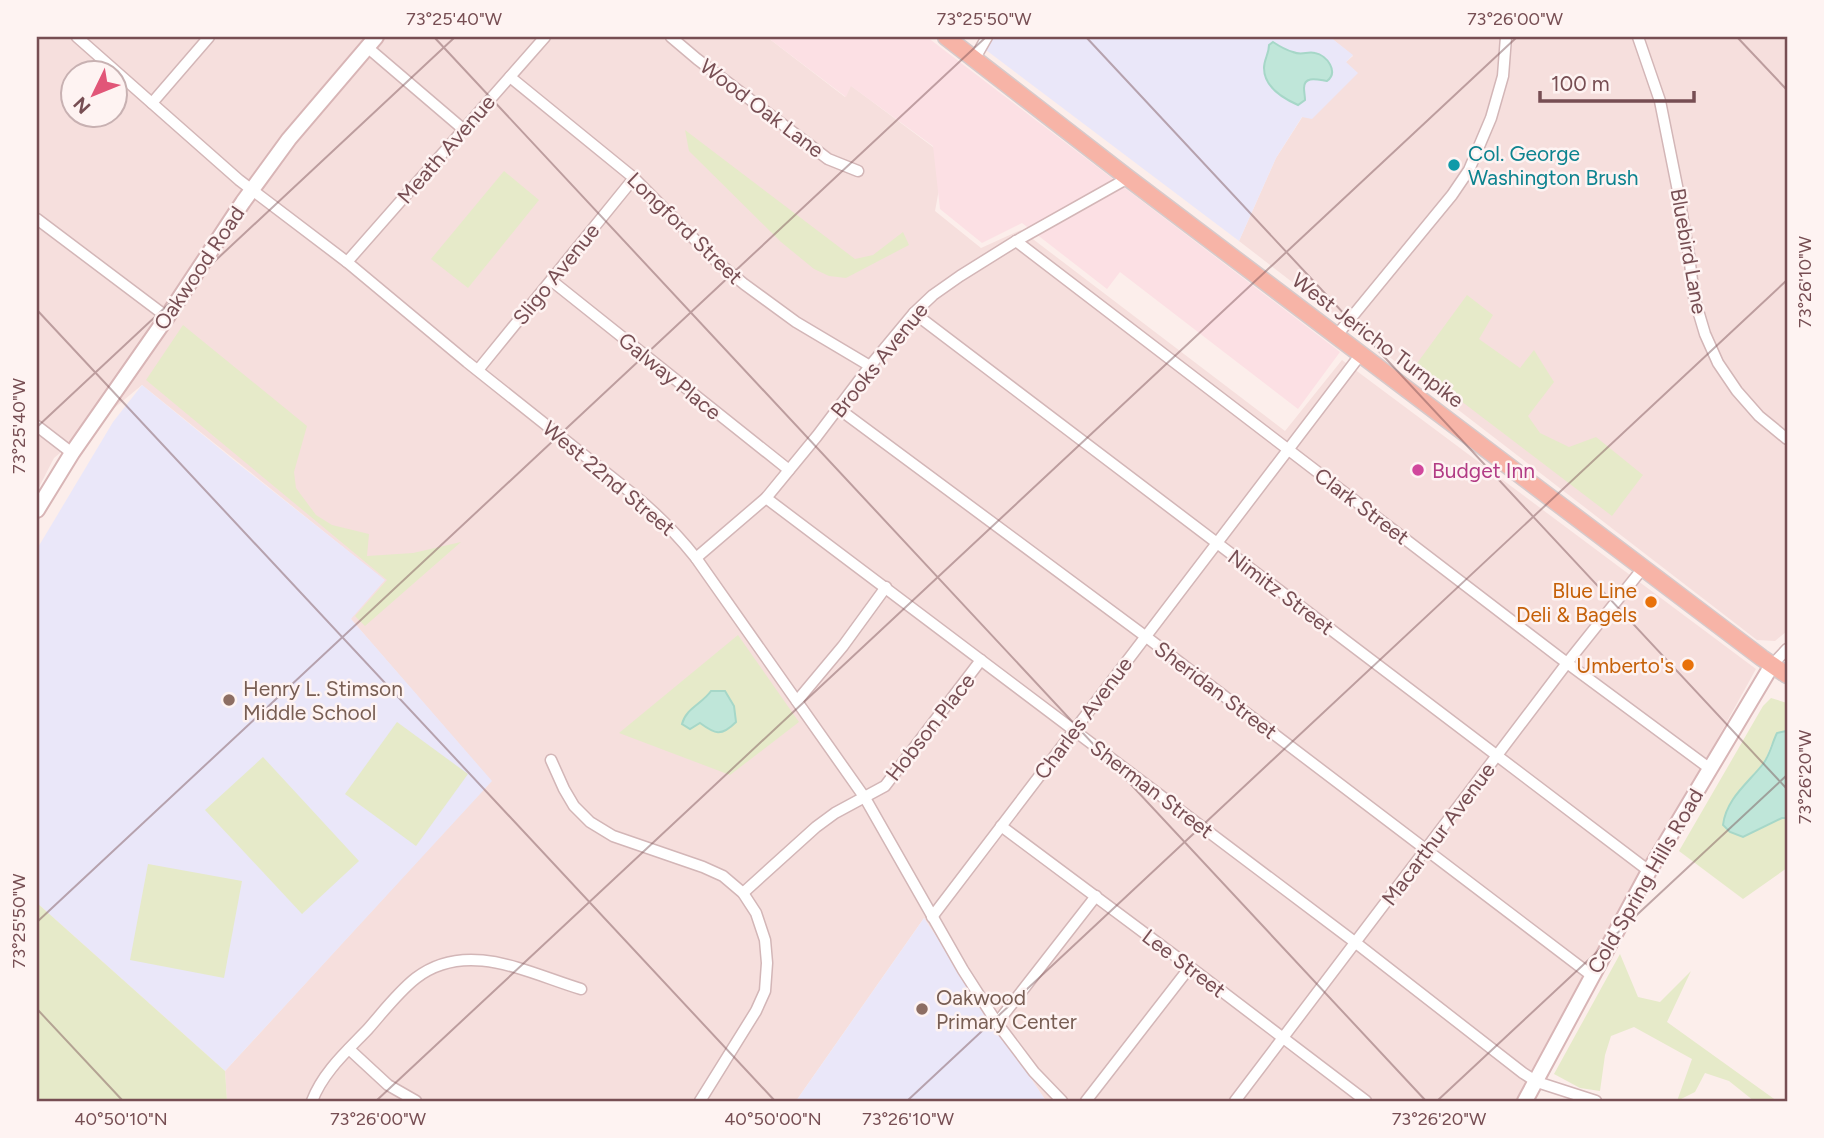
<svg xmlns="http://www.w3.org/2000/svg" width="1824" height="1138" viewBox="0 0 1824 1138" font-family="Figtree,sans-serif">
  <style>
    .residential { fill: #f6dfdd; fill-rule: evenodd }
    .commercial { fill: #fce0e4 }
    .education { fill: #eae7f9 }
    .green { fill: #e6eac9 }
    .water { fill: #bfe6d9; stroke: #a6d7c8; stroke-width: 2 }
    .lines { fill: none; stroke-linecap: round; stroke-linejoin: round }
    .street-casing { stroke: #d3b6b7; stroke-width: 13 }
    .secondary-casing { stroke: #d8b5b6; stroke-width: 18 }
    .primary-casing { stroke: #d6cacb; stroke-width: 19 }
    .street { stroke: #fff; stroke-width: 10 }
    .secondary { stroke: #fff; stroke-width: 14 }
    .primary { stroke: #f7b4a7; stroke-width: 16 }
    .ticks { fill: none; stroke: #774e53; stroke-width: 2; stroke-opacity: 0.45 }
    .culture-dot { fill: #0f9aa8; stroke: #fef3f2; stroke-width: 2.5 }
    .hotel-dot { fill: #d1479c; stroke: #fef3f2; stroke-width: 2.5 }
    .food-dot { fill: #e8710a; stroke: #fef3f2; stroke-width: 2.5 }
    .education-dot { fill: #8d6e63; stroke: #fef3f2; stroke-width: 2.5 }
    .labels { text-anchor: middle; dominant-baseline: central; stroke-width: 5; stroke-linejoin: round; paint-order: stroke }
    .street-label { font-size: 21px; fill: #774e53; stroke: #fef3f2 }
    .culture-label { font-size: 21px; fill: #0d838f; stroke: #fef3f2; text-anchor: start }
    .hotel-label { font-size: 21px; fill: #b23c85; stroke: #fef3f2; text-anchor: start }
    .food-label { font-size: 21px; fill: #c56008; stroke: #fef3f2; text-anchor: end }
    .education-label { font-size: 21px; fill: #785e54; stroke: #fef3f2; text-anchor: start }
    .neatline { fill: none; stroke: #774e53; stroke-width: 2.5 }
    .ticks-label { font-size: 18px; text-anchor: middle; fill: #774e53 }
  </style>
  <rect width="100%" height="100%" fill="#fceeeb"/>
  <g class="residential">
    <path d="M37 37H767L845 97 850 85 945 156 935 211 981 248 1021 230 1285 431 1342 360 1756 669 1517 1101H1046L924 918 796 1101H227L225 1071 491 781 350 618 384 580 142 385 54 458 37 491ZM74 74H116V116H74Z"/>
    <path d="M1330 37H1787V631L1775 641 1757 640 1239 241 1276 158 1303 116 1346 62 1353 56Z"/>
  </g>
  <path class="commercial" d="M767 37H927L1340 352 1298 409 1120 272 1107 289 1022 223 982 243 940 209 933 146 851 86 846 97Z"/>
  <g class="education">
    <path d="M994 37H1330L1353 55 1346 62 1358 73 1312 119 1302 117 1276 158 1239 241 986 50Z"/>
    <path d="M142 385 236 462 385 580 351 619 492 781 225 1071 37 903V549L113 422Z"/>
    <path d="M924 918 1046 1101H796Z"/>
  </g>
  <g class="green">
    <path d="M685 130 855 259 873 255 903 232 909 245 846 278 829 276 814 269 781 242 689 151Z"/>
    <path d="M504 171 539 200 468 288 431 259Z"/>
    <path d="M1467 295 1493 315 1479 339 1520 368 1534 350 1554 382 1528 416 1540 433 1569 447 1596 437 1643 475 1612 516 1415 366Z"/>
    <path d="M183 325 307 426 294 472 296 488 316 515 332 525 369 534 367 556 413 553 461 542 365 626 355 616 387 580 146 380Z"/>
    <path d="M738 635 799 722 730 775 619 733Z"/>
    <path d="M1771 698 1787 703V731L1782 733 1771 745 1764 763 1740 789 1730 832 1739 835 1782 818H1787V868L1743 899 1679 851 1763 706Z"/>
    <path d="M397 722 468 774 416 846 345 794Z"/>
    <path d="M263 757 359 861 302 914 205 810Z"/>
    <path d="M148 864 242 881 224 978 130 960Z"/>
    <path d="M37 903 225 1071 227 1101H37Z"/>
    <path d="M1620 954 1638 997 1660 1002 1691 971 1667 1022 1777 1101 1787 1098V1101H1754L1729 1081 1705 1073 1695 1092 1677 1101 1692 1059 1634 1027 1611 1036 1605 1055 1600 1091 1580 1088 1554 1074Z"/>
  </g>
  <g class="water">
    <path d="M1273 42C1279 46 1286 50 1293 52 1302 56 1307 51 1315 53 1327 55 1339 72 1327 81 1319 80 1304 75 1304 88 1304 92 1305 96 1305 100L1298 105C1282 98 1264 87 1264 68 1264 59 1269 54 1269 45Z"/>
    <path d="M711 691H725L734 706 736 722C721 737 715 734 700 723L690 729 682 724C686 708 702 704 711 691Z"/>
    <path d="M1786 731 1787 818H1782L1743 837 1730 832 1723 825C1726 799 1748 783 1763 764 1770 755 1772 743 1777 733Z"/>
  </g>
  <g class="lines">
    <g class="street-casing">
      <g id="street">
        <path d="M77 37 239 180 347 262 467 362 634 495C657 514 677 534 696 558L865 798 963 970 997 1023 1034 1072 1062 1101"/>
        <path d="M671 37 697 59 828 159 858 171"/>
        <path d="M1638 37 1660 101 1678 191 1689 255 1694 297 1705 334 1718 363 1737 391 1759 416 1787 439"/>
        <path d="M367 47 463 129"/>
        <path d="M975 58 987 37"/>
        <path d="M510 77 634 178 715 260 744 284 796 322 870 366"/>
        <path d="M152 103 209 37"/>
        <path d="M37 219 167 317"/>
        <path d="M1016 241 1559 657 1709 768"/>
        <path d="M347 262 545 37"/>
        <path d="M552 281 789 470"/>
        <path d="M914 313 1649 871"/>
        <path d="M1337 335 1452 195 1469 170 1491 118 1503 76 1506 37"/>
        <path d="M478 370 634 178"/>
        <path d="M839 409 1145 636 1591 975"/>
        <path d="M37 426 72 453"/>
        <path d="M766 498 1356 943 1523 1073 1537 1082 1596 1101"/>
        <path d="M696 558 766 498 817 436 870 366 914 313 933 295 960 276 1016 241 1128 178"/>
        <path d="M1772 665 1787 649"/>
        <path d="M797 701 843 646 886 587"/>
        <path d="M551 760 564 789 574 806 590 822 613 836 703 867 723 876 743 893 756 913 765 940 767 963 765 991 756 1011 700 1101"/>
        <path d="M1001 826 1190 967 1366 1101"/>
        <path d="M743 893 816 827 835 813 885 786 981 660"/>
        <path d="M932 917 1361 354"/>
        <path d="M997 1023 1096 896"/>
        <path d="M349 1049 388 1085 416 1101"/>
        <path d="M312 1101C323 1072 347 1051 368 1029 383 1012 398 992 416 978 467 939 528 973 581 989"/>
        <path d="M1086 1101 1190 967"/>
        <path d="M1235 1101 1567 663 1643 568"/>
      </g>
    </g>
    <g class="secondary-casing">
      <g id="secondary">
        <path d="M37 510 72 453 167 317 243 202 289 139 376 37"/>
        <path d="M1525 1101 1649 871 1772 665"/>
      </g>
    </g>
    <g class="primary-casing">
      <path id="primary" d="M946 37 1128 178 1762 658 1787 675"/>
    </g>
    <use href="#street" class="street"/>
    <use href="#secondary" class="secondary"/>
    <use href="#primary" class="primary"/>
  </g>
  <path class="ticks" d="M434 37 1426 1101M1086 37 1787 789M1737 37 1787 90M37 310 775 1101M37 427 455 37M37 922 986 37M37 1009 123 1101M376 1101 1517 37M907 1101 1787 280M1437 1101 1787 775"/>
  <circle class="culture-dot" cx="1454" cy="165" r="7"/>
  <circle class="hotel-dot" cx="1418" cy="470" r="7"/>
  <g class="food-dot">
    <circle cx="1651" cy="602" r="7"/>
    <circle cx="1688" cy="665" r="7"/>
  </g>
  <g class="education-dot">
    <circle cx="229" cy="700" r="7"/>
    <circle cx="922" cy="1009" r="7"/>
  </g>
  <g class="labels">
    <g class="street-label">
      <text transform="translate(762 108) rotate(37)">Wood Oak Lane</text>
      <text transform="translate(446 149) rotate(-49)">Meath Avenue</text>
      <text transform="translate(685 228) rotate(44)">Longford Street</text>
      <text transform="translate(1689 251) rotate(80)">Bluebird Lane</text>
      <text transform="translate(199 268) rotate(-56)">Oakwood Road</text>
      <text transform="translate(556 274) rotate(-51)">Sligo Avenue</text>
      <text transform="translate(1378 340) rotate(37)">West Jericho Turnpike</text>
      <text transform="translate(879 360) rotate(-51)">Brooks Avenue</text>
      <text transform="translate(670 376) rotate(39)">Galway Place</text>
      <text transform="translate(609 478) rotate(40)">West 22nd Street</text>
      <text transform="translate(1362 506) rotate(37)">Clark Street</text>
      <text transform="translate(1281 592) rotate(37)">Nimitz Street</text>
      <text transform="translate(1216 690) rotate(37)">Sheridan Street</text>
      <text transform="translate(1083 718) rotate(-53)">Charles Avenue</text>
      <text transform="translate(930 727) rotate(-52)">Hobson Place</text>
      <text transform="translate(1152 789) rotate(37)">Sherman Street</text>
      <text transform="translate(1438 834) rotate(-53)">Macarthur Avenue</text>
      <text transform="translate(1645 881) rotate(-60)">Cold Spring Hills Road</text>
      <text transform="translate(1184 963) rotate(37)">Lee Street</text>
    </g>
    <g class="culture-label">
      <text x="1468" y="153">Col. George<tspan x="1468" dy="24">Washington Brush</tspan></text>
    </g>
    <g class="hotel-label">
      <text x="1432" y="470">Budget Inn</text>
    </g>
    <g class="food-label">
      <text x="1637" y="590">Blue Line<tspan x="1637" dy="24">Deli &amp; Bagels</tspan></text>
      <text x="1674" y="665">Umberto's</text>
    </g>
    <g class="education-label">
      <text x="243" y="688">Henry L. Stimson<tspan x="243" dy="24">Middle School</tspan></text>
      <text x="936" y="997">Oakwood<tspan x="936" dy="24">Primary Center</tspan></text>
    </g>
  </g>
  <rect width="1824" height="1138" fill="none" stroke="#fef3f2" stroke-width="77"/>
  <g transform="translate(94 94) rotate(227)"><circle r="33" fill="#fef3f2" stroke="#c8b1b2" stroke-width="2"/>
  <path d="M0-5L12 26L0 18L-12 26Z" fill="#e15678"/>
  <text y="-10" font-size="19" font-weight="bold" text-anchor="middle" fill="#774e53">N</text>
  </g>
  <path d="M1540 91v10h154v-10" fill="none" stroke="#774e53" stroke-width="3.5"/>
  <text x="1551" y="91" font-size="21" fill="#774e53" stroke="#fef3f2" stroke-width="5" paint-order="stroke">100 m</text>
  <rect x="38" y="38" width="1748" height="1062" class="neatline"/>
  <g class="ticks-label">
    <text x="454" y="25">73°25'40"W</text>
    <text x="984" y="25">73°25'50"W</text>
    <text x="1515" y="25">73°26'00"W</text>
    <text transform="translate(1805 282) rotate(-90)" y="6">73°26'10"W</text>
    <text transform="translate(19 426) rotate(-90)" y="6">73°25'40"W</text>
    <text transform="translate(1805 777) rotate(-90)" y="6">73°26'20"W</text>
    <text transform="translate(19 921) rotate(-90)" y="6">73°25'50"W</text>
    <text x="121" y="1125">40°50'10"N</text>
    <text x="378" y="1125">73°26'00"W</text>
    <text x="773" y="1125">40°50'00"N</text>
    <text x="908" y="1125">73°26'10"W</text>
    <text x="1439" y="1125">73°26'20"W</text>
  </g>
</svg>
